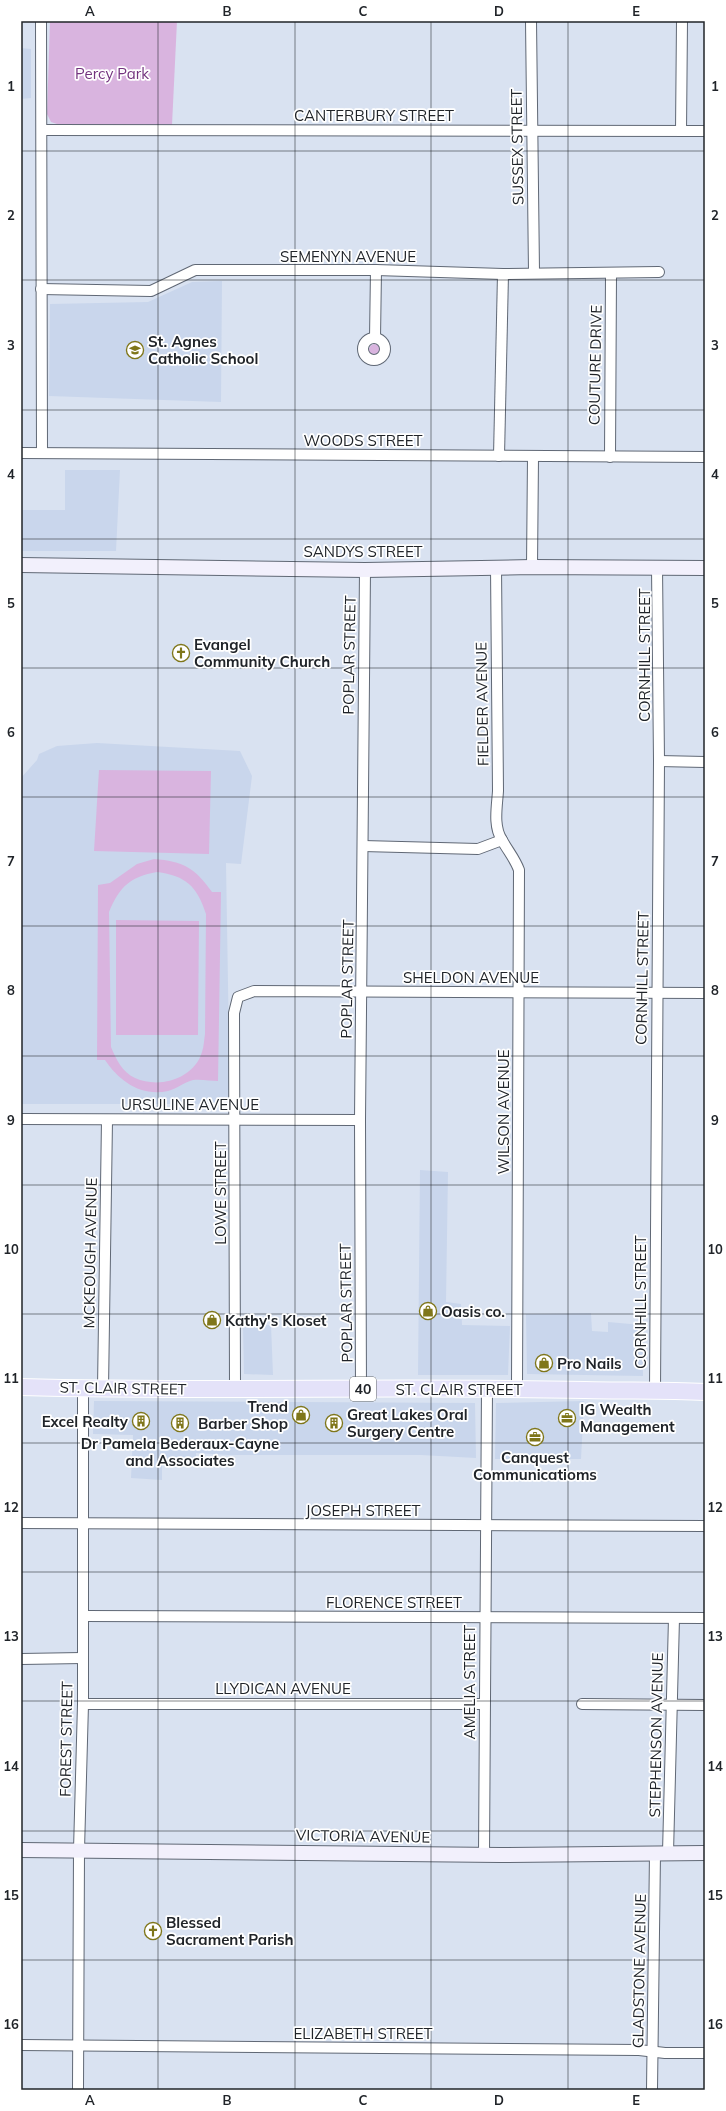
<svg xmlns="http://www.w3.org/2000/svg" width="726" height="2111" viewBox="0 0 726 2111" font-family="Mulish,sans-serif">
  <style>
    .built { fill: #c9d6ec }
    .green { fill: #d9b4df; fill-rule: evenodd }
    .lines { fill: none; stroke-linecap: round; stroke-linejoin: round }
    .street-casing { stroke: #606875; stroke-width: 12 }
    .secondary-casing { stroke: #606875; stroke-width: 16 }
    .primary-casing { stroke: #fff; stroke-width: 18 }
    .street { stroke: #fff; stroke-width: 10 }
    .secondary { stroke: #f2f0fc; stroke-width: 14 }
    .primary { stroke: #e4e2f9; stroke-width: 16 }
    .grid { fill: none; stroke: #202429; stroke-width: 1; stroke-opacity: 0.55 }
    .labels { text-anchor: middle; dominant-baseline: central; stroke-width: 3.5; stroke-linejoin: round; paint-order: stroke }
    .shield { fill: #fff; stroke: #636669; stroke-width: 1 }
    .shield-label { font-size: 14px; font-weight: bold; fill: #202429 }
    .park-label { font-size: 15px; fill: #73337e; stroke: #fff }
    .street-label { font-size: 15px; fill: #202429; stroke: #fff }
    .poi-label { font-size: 15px; font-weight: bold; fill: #202429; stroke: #fff; text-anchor: start }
    .neatline { fill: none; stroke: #202429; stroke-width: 1.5 }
    .grid-label { font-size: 13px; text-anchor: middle; font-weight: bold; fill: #202429 }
  </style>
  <rect width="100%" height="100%" fill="#d9e2f1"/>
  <g class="built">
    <path d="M21 48 31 49V98L21 99Z"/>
    <path d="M222 281 221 402 49 396 50 304 148 302 192 282Z"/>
    <path d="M65 470H120L116 551H21V510H65Z"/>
    <path d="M97 743 240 751 252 776 241 864 226 863 230 1104H21V778L37 760 39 754 57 746Z"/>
    <path d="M420 1170 448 1172 446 1302 461 1304 462 1325 510 1326 508 1375H418Z"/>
    <path d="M591 1313 592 1331 608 1332V1322L642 1325 643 1376 527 1374 526 1314Z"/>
    <path d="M271 1325 273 1375 244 1374 243 1326Z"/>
    <path d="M94 1401 475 1403 476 1458 421 1455H229L196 1453V1462L162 1463V1480L131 1478 133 1435 93 1434Z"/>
    <path d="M584 1401 581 1459H495L496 1403Z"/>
  </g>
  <g class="green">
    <path d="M50 21H177L172 125 63 126 51 122 47 114Z"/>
    <circle cx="375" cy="350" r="6"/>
    <path d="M99 770 211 771 209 854 94 851Z"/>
    <path d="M154 859C183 861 195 868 212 892H221L218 1081C211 1081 201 1079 193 1080 185 1082 176 1089 168 1091 141 1097 119 1081 105 1060H97L98 885 110 883 137 864ZM157 872C186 876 197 886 206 914L205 1034C204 1040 204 1046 202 1052 194 1079 159 1089 135 1078 122 1072 116 1059 111 1047L109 912C120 886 130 877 157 872Z"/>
    <path d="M116 920 199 921 198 1035H116Z"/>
  </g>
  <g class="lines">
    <g class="street-casing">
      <g id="street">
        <path d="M41 21 42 453"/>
        <path d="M531 21 534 272"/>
        <path d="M42 130 705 131"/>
        <path d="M681 131 682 21"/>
        <path d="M41 289 151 291 195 270H376L503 274 659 272"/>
        <circle cx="374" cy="349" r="11"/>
        <path d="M375 338 376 270"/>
        <path d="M21 453 705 457"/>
        <path d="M499 456 503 274"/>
        <path d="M610 457 611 274"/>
        <path d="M496 567 498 791C497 807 493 826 502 840 508 851 515 859 519 870L517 1389"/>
        <path d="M532 567 533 457"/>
        <path d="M659 761 705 762"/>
        <path d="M363 846 478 849 502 840"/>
        <path d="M21 1119 360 1120"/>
        <path d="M103 1388 107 1120"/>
        <path d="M235 1388 234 1013 238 997 254 991 705 993"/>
        <path d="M361 1389 360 1120 365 570"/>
        <path d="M655 1390 659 761 657 567"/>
        <path d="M21 1523 705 1526"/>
        <path d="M83 1616 705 1618"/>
        <path d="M21 1659 82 1658"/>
        <path d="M83 1704H483"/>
        <path d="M582 1704 705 1705"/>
        <path d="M668 1853 674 1618"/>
        <path d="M484 1855 487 1389"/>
        <path d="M21 2045 639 2050 665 2053H705"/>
        <path d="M78 2090 79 1850 83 1704V1388"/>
        <path d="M652 2090 655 1853"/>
      </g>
    </g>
    <g class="secondary-casing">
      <g id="secondary">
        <path d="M21 565 365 570 532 567 705 568"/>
        <path d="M21 1850 500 1855 705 1853"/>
      </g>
    </g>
    <g class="primary-casing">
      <path id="primary" d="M21 1387C209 1392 397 1386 585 1390 625 1391 665 1390 705 1392"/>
    </g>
    <use href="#street" class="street"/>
    <use href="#secondary" class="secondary"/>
    <use href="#primary" class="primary"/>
  </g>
  <path class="grid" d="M158 21V2090M295 21V2090M431 21V2090M568 21V2090M21 151H705M21 280H705M21 410H705M21 539H705M21 668H705M21 797H705M21 926H705M21 1056H705M21 1185H705M21 1314H705M21 1443H705M21 1572H705M21 1701H705M21 1831H705M21 1960H705"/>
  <defs>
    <g id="school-ring" transform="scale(0.9)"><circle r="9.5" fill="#fff" stroke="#7f761a" stroke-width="1.5"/><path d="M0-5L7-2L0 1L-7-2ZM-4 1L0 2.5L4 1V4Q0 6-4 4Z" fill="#7f761a"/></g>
    <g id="church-ring" transform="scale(0.9)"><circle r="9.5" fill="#fff" stroke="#7f761a" stroke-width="1.5"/><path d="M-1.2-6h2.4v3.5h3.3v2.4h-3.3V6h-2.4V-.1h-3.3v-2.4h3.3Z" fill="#7f761a"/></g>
    <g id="shop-ring" transform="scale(0.9)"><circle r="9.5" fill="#fff" stroke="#7f761a" stroke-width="1.5"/><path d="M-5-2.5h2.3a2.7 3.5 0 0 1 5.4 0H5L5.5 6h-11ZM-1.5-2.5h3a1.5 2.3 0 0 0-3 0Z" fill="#7f761a"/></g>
    <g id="office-ring" transform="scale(0.9)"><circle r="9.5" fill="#fff" stroke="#7f761a" stroke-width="1.5"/><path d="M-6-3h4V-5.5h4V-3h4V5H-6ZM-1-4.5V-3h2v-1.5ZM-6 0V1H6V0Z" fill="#7f761a"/></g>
    <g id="building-ring" transform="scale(0.9)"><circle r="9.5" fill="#fff" stroke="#7f761a" stroke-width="1.5"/><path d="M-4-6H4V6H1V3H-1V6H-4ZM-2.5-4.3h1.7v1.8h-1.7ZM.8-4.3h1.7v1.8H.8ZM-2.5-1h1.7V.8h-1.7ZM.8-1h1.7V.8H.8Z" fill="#7f761a"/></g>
  </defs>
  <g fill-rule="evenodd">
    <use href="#school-ring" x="135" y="350"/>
    <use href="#church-ring" x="181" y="653"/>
    <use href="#shop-ring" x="428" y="1311"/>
    <use href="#shop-ring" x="212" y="1320"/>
    <use href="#shop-ring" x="544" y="1363"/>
    <use href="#shop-ring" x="301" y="1415"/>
    <use href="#office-ring" x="567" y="1418"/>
    <use href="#building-ring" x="141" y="1421"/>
    <use href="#building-ring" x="180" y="1423"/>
    <use href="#building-ring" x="334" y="1423"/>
    <use href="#office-ring" x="535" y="1437"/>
    <use href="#church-ring" x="153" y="1931"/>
  </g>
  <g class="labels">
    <rect class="shield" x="350" y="1377" width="26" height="24" rx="3"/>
    <g class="shield-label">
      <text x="363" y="1389">40</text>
    </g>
    <g class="park-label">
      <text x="112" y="73">Percy Park</text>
    </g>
    <g class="street-label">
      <text x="374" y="115">CANTERBURY STREET</text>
      <text transform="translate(517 147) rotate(-91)">SUSSEX STREET</text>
      <text x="348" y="256">SEMENYN AVENUE</text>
      <text transform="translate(595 365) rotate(-89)">COUTURE DRIVE</text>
      <text x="363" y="440">WOODS STREET</text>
      <text x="363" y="551">SANDYS STREET</text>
      <text transform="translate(349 655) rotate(-89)">POPLAR STREET</text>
      <text transform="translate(644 655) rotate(-90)">CORNHILL STREET</text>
      <text transform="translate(482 704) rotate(-91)">FIELDER AVENUE</text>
      <text x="471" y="977">SHELDON AVENUE</text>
      <text transform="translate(642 978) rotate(-89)">CORNHILL STREET</text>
      <text transform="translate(347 979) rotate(-89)">POPLAR STREET</text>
      <text x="190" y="1104">URSULINE AVENUE</text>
      <text transform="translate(503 1112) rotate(-90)">WILSON AVENUE</text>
      <text transform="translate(220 1193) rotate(-90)">LOWE STREET</text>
      <text transform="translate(90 1253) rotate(-89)">MCKEOUGH AVENUE</text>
      <text transform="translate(640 1302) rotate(-90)">CORNHILL STREET</text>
      <text transform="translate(346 1303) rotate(-91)">POPLAR STREET</text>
      <text transform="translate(123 1388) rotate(1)">ST. CLAIR STREET</text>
      <text x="459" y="1389">ST. CLAIR STREET</text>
      <text x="363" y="1510">JOSEPH STREET</text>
      <text x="394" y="1602">FLORENCE STREET</text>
      <text transform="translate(469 1682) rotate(-90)">AMELIA STREET</text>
      <text x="283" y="1688">LLYDICAN AVENUE</text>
      <text transform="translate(656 1735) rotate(-89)">STEPHENSON AVENUE</text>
      <text transform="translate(66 1739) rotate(-89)">FOREST STREET</text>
      <text transform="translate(363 1836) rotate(1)">VICTORIA AVENUE</text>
      <text transform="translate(639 1971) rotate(-89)">GLADSTONE AVENUE</text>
      <text x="363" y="2033">ELIZABETH STREET</text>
    </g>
    <g class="poi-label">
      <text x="148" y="341">St. Agnes<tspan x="148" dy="17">Catholic School</tspan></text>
      <text x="194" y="644">Evangel<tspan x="194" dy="17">Community Church</tspan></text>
      <text x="441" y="1311">Oasis co.</text>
      <text x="225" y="1320">Kathy's Kloset</text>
      <text x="557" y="1363">Pro Nails</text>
      <text x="288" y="1406" text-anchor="end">Trend<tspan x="288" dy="17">Barber Shop</tspan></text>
      <text x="580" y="1409">IG Wealth<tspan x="580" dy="17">Management</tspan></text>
      <text x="347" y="1414">Great Lakes Oral<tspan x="347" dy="17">Surgery Centre</tspan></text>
      <text x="128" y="1421" text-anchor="end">Excel Realty</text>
      <text x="180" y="1443" text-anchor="middle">Dr Pamela Bederaux-Cayne<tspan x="180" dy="17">and Associates</tspan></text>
      <text x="535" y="1457" text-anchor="middle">Canquest<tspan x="535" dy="17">Communicatioms</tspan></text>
      <text x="166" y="1922">Blessed<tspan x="166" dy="17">Sacrament Parish</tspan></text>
    </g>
  </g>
  <rect width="726" height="2111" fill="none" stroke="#ffffff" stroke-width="44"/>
  <rect x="22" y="22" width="682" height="2067" class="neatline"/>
  <g class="grid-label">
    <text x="90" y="16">A</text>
    <text x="227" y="16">B</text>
    <text x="363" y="16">C</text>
    <text x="499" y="16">D</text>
    <text x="636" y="16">E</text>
    <text x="11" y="91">1</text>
    <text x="715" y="91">1</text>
    <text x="11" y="220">2</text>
    <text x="715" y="220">2</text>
    <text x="11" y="350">3</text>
    <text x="715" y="350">3</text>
    <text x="11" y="479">4</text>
    <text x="715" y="479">4</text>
    <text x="11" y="608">5</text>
    <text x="715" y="608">5</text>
    <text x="11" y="737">6</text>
    <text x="715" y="737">6</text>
    <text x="11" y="866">7</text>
    <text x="715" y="866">7</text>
    <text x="11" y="995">8</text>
    <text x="715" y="995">8</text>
    <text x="11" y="1125">9</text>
    <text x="715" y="1125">9</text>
    <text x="11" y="1254">10</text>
    <text x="715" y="1254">10</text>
    <text x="11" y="1383">11</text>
    <text x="715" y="1383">11</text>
    <text x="11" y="1512">12</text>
    <text x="715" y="1512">12</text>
    <text x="11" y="1641">13</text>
    <text x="715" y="1641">13</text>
    <text x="11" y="1771">14</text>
    <text x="715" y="1771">14</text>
    <text x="11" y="1900">15</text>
    <text x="715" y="1900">15</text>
    <text x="11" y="2029">16</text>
    <text x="715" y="2029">16</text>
    <text x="90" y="2105">A</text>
    <text x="227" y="2105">B</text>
    <text x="363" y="2105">C</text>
    <text x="499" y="2105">D</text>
    <text x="636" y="2105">E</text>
  </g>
</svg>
